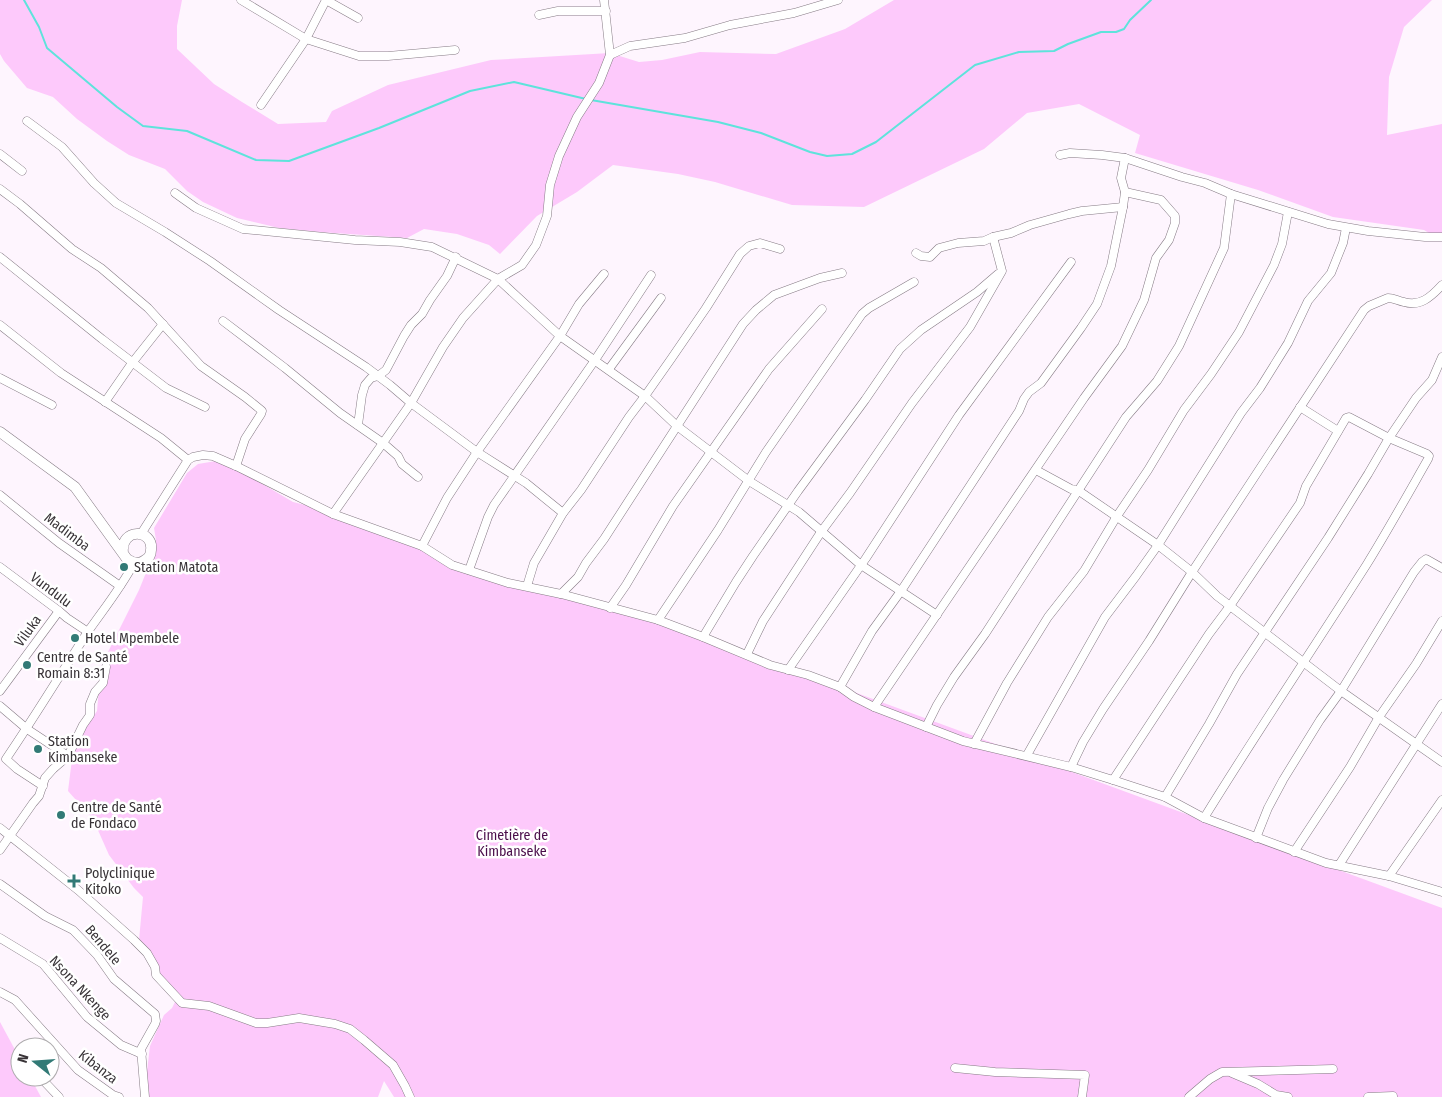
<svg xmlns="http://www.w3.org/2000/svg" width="1442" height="1097" viewBox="0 0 1442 1097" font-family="'Fira Sans Condensed',sans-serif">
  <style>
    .green { fill: #fdc9fb }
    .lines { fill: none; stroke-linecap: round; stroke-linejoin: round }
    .stream { stroke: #5ee3db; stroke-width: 2 }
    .minor-casing { stroke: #867b85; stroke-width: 9 }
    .tertiary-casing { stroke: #867b85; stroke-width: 11 }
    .minor { stroke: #fff; stroke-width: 8 }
    .tertiary { stroke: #fff; stroke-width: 10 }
    .poi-dot { fill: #327a76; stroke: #fff; stroke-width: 2 }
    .labels { text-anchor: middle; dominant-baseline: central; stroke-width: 5; stroke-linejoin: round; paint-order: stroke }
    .street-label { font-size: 14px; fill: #383337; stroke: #fff }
    .poi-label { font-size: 14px; fill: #383337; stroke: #fff; text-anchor: start }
    .park-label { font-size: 14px; fill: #4a0e4a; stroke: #fff }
  </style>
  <rect width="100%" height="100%" fill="#fef5fe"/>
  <g class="green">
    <path d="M0 0H182L177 26V49L214 84 242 102 278 124 326 122 332 111 388 85 491 60 610 53 639 62 662 60 700 52 776 54 845 29 894 0H1432L1404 27 1389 77 1387 135 1442 124V241L1424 230 1333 217 1258 190 1135 153 1140 135 1079 104 1027 113 984 149 864 207 792 205 715 182 678 174 613 165 577 192 537 216 500 254 489 245 457 234 424 229 407 238 320 232 279 228 237 218 203 202 187 191 165 169 129 155 107 141 77 119 53 97 27 88 4 61 0 54Z"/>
    <path d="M222 460 293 502 325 510 422 546 452 565 658 620 1442 908V1097H394L384 1081 378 1097H147L145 1088 150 1046 164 1015 172 1008 177 998 163 985 139 940 143 897 134 888 109 855 93 819 68 791 72 759 81 735 97 711 100 677 107 654 139 590 156 548V540L154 528 187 473 198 464Z"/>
    <path d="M0 1022 20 1059V1077H30L41 1097H0Z"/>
  </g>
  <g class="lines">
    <g class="stream">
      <path d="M24 0 39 27 47 48 117 107 143 126 187 131 256 160 289 161 379 128 470 91 514 82 586 99"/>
      <path d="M591 100 718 122 761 133 810 152 827 156 852 154 876 142 975 65 1019 52 1054 51 1068 44 1101 32H1116L1124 29 1130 20 1151 0"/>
    </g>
    <g class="minor-casing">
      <g id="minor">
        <path d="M241 0 306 39 359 56H388L455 50"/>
        <path d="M326 0 358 18"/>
        <path d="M539 15 558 11H606"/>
        <path d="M610 55 630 46 685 38 730 25 794 13 838 0"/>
        <path d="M261 105 306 39 326 0"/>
        <path d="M27 121 62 147 94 183 116 203 165 232 210 261 279 310 366 367 390 385 411 403 477 452 526 483 563 513"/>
        <path d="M0 154 22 171"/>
        <path d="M1060 155 1070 153 1102 155 1125 158 1182 177 1205 183 1231 194 1328 224 1368 231 1425 237H1442"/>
        <path d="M0 189 20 204 72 249 101 268 148 308 201 366 245 397 261 410 262 411 261 414 245 439 236 466"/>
        <path d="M175 193 196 208 243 229 355 240 400 242 432 247 498 279 560 336 645 396 677 426 749 481 799 512 861 565 937 615"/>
        <path d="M916 253 921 256 930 257 939 248 958 243 984 241 993 237 1011 233 1030 225 1069 214 1082 211 1123 207"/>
        <path d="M0 257 102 339 166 388 205 407"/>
        <path d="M223 321 285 368 340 413 383 443 398 456 402 464 418 477"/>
        <path d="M0 325 61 373 161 438 188 460"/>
        <path d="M609 369 661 298"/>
        <path d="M0 378 52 405"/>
        <path d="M105 402 132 363 163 324"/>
        <path d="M1300 407 1338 431"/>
        <path d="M358 425 362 395 365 385 371 378 378 376 386 370 404 336 411 325 422 314 430 300 447 276 456 257"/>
        <path d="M1036 470 1071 489 1079 491 1158 545 1192 572 1217 596 1264 632 1341 691 1442 762"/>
        <path d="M0 495 59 543 120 586"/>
        <path d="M333 514 411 403 443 347 463 318 498 279 522 265 536 245 547 216 550 185 559 156 577 117 599 83 610 55 604 0"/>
        <path d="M141 534 188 460 193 457 203 455 213 456 236 466 333 514 422 546 452 565 508 583 561 594 658 620 703 637 770 665 808 675 840 687 854 697 874 707 963 741 1071 767 1113 780 1165 797 1204 818 1326 863 1389 876 1442 892"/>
        <path d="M422 546 447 498 477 452 560 336 579 304 604 274"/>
        <path d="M0 567 59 611 67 618 88 632"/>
        <path d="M469 570 488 517 494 505 595 360 651 275"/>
        <path d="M527 586 534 563 563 513 581 490 629 417 645 396 671 359 706 308 740 254 749 246 760 243 780 249"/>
        <path d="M561 594 578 577 586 563 604 539 743 324 756 310 774 295 820 278 842 273"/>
        <path d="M610 608 626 585 673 506 769 369 822 309"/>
        <path d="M658 620 718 530 766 452 862 314 869 308 914 282"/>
        <path d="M703 637 736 582 753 556 798 491 865 400 900 349 921 330 977 292 998 274"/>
        <path d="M747 654 763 621 821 532 850 493 912 403 970 327 1002 271 993 237"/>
        <path d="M788 670 866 558 959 415 1071 262"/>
        <path d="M840 687 872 631 901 591 1019 411 1024 399 1029 392 1041 383 1081 328 1097 304 1111 266 1123 207 1125 192 1121 178 1125 158"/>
        <path d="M0 691 59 611"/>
        <path d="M0 706 27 729 68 756"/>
        <path d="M874 707 1084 398 1122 346 1144 300 1156 258 1169 240 1175 223V216L1161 200 1125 192"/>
        <path d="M926 727 937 705 954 677 985 634 1126 417 1157 381 1179 346 1224 248 1231 194"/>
        <path d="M974 744 1007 683 1048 617 1084 571 1117 516 1148 470 1184 410 1211 374 1239 332 1274 265 1282 244 1288 212"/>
        <path d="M1027 755 1105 617 1136 576 1158 545 1241 413 1260 388 1288 343 1308 301 1331 273 1343 243 1346 228"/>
        <path d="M1071 767 1083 742 1103 709 1149 641 1192 572 1364 310 1369 306 1388 298C1394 298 1398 301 1404 302 1420 307 1431 297 1442 285"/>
        <path d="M1113 780 1209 634 1230 606 1300 503 1306 486 1346 418 1349 417 1389 438 1427 454 1429 456 1428 459C1408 494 1388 530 1367 564 1313 649 1257 732 1204 818"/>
        <path d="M43 786 17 769 6 759C34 718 60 675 87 633 103 610 121 588 134 563"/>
        <path d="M1165 797 1209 724 1237 674 1328 538 1368 474 1389 438 1416 398 1432 380 1442 357"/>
        <path d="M0 828 78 890 134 940 147 953 155 967 156 975 182 1003 209 1006 256 1023H267L299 1018 335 1024 350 1029 364 1040 393 1065 405 1086 410 1097"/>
        <path d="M1256 838 1268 808 1283 780 1320 720 1341 691 1414 572 1422 562 1426 559 1442 568"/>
        <path d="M0 850 33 803 39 796 45 778 53 769 68 756 83 725 90 715V704L95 692 103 683 106 667"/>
        <path d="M1294 852 1350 767 1379 717 1416 664 1442 621"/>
        <path d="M1339 865 1442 704"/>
        <path d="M1389 876 1442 800"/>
        <path d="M0 884 45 916 73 930 97 955 114 979 155 1014 156 1021 155 1024 141 1049 145 1097"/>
        <path d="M0 938 43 964 87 1017 121 1045 142 1054"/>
        <path d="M0 992 15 1000 78 1070 113 1095 119 1097"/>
        <path d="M955 1068 995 1072 1085 1075 1082 1097"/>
        <path d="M1232 1073 1258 1084 1276 1095 1288 1097"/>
        <path d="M40 1077 59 1097"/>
        <path d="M1189 1097 1210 1079 1222 1072 1333 1069"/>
        <path d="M1368 1097 1393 1096"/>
      </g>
    </g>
    <g class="tertiary-casing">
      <path id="tertiary" d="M0 432 75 487 127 559C133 563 139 565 145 560 149 558 151 554 151 550 154 529 120 527 123 553"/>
    </g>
    <use href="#minor" class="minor"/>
    <use href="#tertiary" class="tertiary"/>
  </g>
  <g class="poi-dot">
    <circle cx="124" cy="567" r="5"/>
    <circle cx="75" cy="638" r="5"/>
    <circle cx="27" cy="665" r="5"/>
    <circle cx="38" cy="749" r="5"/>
    <circle cx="61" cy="815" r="5"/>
    <path d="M71.5 873.5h5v5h5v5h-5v5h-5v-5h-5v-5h5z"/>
  </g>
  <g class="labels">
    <g class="street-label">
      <text transform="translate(67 532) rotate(37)">Madimba</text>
      <text transform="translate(51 590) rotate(37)">Vundulu</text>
      <text transform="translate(28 631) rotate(-54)">Viluka</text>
      <text transform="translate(103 945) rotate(50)">Bendele</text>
      <text transform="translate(80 988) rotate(47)">Nsona Nkenge</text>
      <text transform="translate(98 1067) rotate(38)">Kibanza</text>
    </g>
    <g class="poi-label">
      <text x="134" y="567">Station Matota</text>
      <text x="85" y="638">Hotel Mpembele</text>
      <text x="37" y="657">Centre de Santé<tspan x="37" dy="16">Romain 8:31</tspan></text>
      <text x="48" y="741">Station<tspan x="48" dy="16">Kimbanseke</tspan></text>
      <text x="71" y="807">Centre de Santé<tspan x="71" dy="16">de Fondaco</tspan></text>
      <text x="85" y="873">Polyclinique<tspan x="85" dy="16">Kitoko</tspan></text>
    </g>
    <g class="park-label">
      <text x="512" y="835">Cimetière de<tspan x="512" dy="16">Kimbanseke</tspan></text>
    </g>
  </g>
  <g transform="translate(35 1062) rotate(287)"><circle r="24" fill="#ffffff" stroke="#afadaf"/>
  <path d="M0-4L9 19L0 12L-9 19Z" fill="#327a76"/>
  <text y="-8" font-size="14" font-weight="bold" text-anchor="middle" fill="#383337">N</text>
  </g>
</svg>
